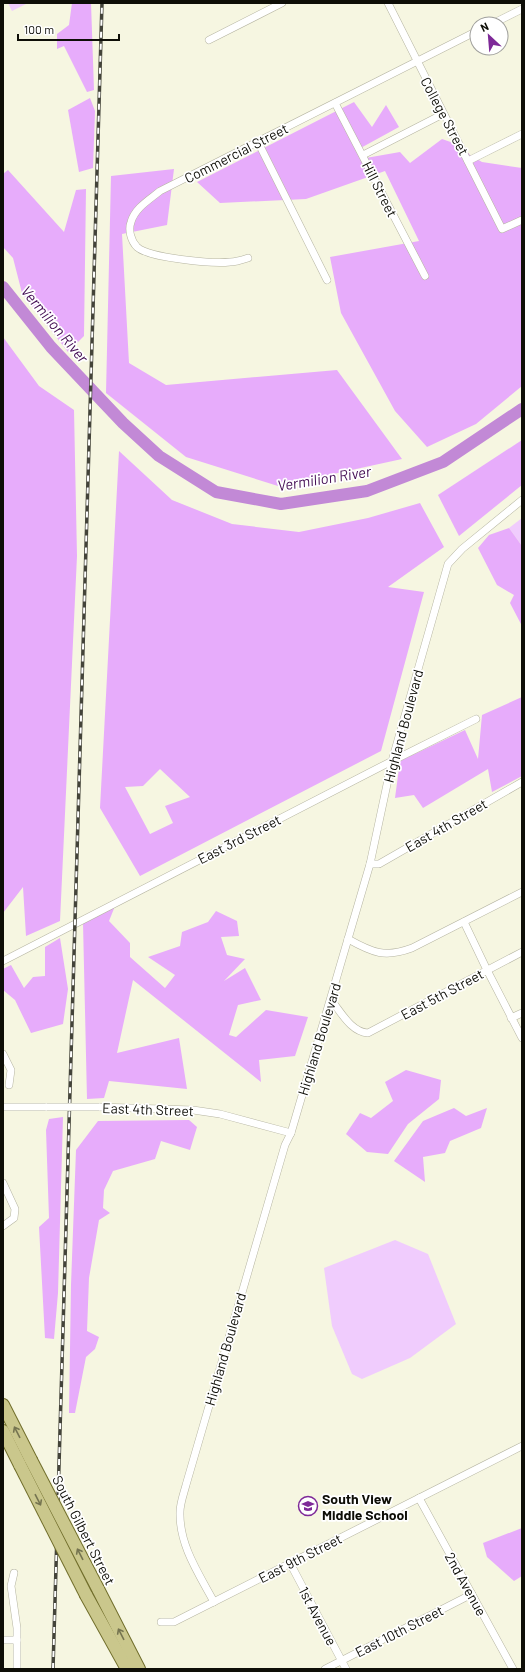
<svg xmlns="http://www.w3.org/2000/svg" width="525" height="1672" viewBox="0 0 525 1672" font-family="Barlow,sans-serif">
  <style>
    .green { fill: #f0ccfd }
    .forest { fill: #e7acfb; fill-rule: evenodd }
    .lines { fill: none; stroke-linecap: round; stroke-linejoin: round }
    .river { stroke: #c289d6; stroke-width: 12 }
    .minor-casing { stroke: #b5b4a1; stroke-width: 8 }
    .primary-casing { stroke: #716e2b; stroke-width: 14 }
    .minor { stroke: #fff; stroke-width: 7 }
    .primary { stroke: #cac78c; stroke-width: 12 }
    .rail-casing { stroke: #434339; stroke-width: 3.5 }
    .rail { stroke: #fff; stroke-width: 2; stroke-dasharray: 6; stroke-linecap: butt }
    .minor-bridge-casing { stroke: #b5b4a1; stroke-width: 8; stroke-linecap: butt }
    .primary-bridge-casing { stroke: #716e2b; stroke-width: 14; stroke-linecap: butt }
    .minor-bridge { stroke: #fff; stroke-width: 7 }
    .primary-bridge { stroke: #cac78c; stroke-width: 12 }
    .oneway { stroke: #757450 }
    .labels { text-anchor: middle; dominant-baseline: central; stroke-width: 3.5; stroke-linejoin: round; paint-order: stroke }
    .street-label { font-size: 14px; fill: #0e0e07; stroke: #fff }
    .poi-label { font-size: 14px; font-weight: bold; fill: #0e0e07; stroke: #fff; text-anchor: start }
    .water-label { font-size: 15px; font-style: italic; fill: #440e54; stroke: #fff }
  </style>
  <rect width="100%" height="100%" fill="#f6f6e1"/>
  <g class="green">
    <path d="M8 3H28L12 11Z"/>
    <path d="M522 518V546L509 528Z"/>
    <path d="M395 1240 428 1254 456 1324 410 1358 362 1379 352 1374 332 1326 324 1268Z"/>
  </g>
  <g class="forest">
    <path d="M72 3H91L94 90 87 92 64 46 57 49V34L69 25Z"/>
    <path d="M90 98 95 111 93 168 79 172 68 110Z"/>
    <path d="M354 102 372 127 386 105 399 127 357 150 360 159 400 152 410 163 442 139 462 146 470 155 482 162 522 168V386L476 424 427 447 395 411 341 313 330 257 419 241 385 171 306 199 220 203 197 182Z"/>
    <path d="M174 169 167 225 122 234 129 363 166 385 337 370 402 459 278 486 186 457 106 393 111 176Z"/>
    <path d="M8 170 64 232 76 190 86 189 84 336 68 352 22 293 13 258 3 247V174Z"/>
    <path d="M3 337 39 386 74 410 77 556 60 921 26 936 23 887 3 913Z"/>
    <path d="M522 440V485L459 536 438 495Z"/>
    <path d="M119 451 172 500 232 524 299 532 368 518 420 503 444 547 388 587 424 592 381 751 140 876 100 808ZM160 769 190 797 165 806 173 823 150 834 125 787 143 786Z"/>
    <path d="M509 528 522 546V626L510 603 514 595 497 585 478 548 489 535Z"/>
    <path d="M522 697V776L492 792 488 769 423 808 414 795 395 798 400 761 465 730 478 759 482 715Z"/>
    <path d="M115 906 109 921 130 943V957L165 988 175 975 148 957 180 946 182 932 208 922 216 911 237 921 239 936 221 937 227 955 245 959 224 981 245 968 261 1000 238 1005 229 1035 236 1037 266 1010 308 1017 295 1056 259 1060 261 1082 133 980 117 1053 179 1038 187 1089 109 1081 104 1098 87 1099 83 923Z"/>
    <path d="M60 938 68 989 63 1024 31 1033 15 1000 3 990V969L11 965 24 988 33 977 45 976V947Z"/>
    <path d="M406 1070 441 1080 439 1099 408 1124 388 1154 367 1152 346 1134 360 1113 371 1118 393 1101 385 1082Z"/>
    <path d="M454 1108 466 1116 487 1108 481 1128 450 1141 445 1153 423 1157 425 1182 394 1161 423 1121Z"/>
    <path d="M63 1117 58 1293 54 1339 45 1338 39 1227 49 1218 46 1130 49 1119Z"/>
    <path d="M189 1120 197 1127 190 1150 161 1141 155 1159 113 1171 104 1190 103 1208 110 1213 99 1220 89 1278 87 1331 99 1337 95 1349 86 1357 75 1413H69L71 1285 76 1150 98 1121Z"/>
    <path d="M522 1528V1576L514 1581 487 1557 483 1543Z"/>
  </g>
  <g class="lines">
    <path class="river" d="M3 287 51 347 123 423 159 456 216 492 281 504 367 491 443 462 522 409"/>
    <g class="minor-casing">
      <g id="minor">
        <path d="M388 3 502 229 522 220"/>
        <path d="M492 24 522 9"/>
        <path d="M209 40 282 3"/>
        <path d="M335 103 425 276"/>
        <path d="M258 142 327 280"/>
        <path d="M363 155 443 114"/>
        <path d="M468 161 522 134"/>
        <path d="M248 258C242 260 236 262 230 262 213 264 149 258 137 247 131 241 128 230 131 222 135 208 149 200 160 191L477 31"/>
        <path d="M370 864H379L522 782"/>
        <path d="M464 922 487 970 522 1038"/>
        <path d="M348 939C373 953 385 958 412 948L522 892"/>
        <path d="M3 961 392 761 476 719"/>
        <path d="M331 1000C341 1012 351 1032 368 1033L522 952"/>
        <path d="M511 1018 522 1013"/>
        <path d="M3 1054 11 1070 9 1085"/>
        <path d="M3 1107H47"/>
        <path d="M99 1107 193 1110 220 1114 291 1133"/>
        <path d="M3 1183 15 1209 14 1218 3 1226"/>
        <path d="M419 1498 513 1669"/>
        <path d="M290 1563 346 1669"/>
        <path d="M14 1573 11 1586 17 1628V1669"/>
        <path d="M214 1602C199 1574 179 1545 180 1512 180 1503 184 1493 186 1485L285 1145 291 1133 370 864 392 761 448 564 462 549 522 500"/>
        <path d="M161 1622H174L522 1446"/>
        <path d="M3 1640H17"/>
        <path d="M325 1669 472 1594"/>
      </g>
    </g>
    <g class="primary-casing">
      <g id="primary">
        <path d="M3 1405 31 1460"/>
        <path d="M3 1431 20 1465"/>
        <path d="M98 1589 139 1669"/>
        <path d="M86 1595 127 1669"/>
      </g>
    </g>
    <use href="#minor" class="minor"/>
    <use href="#primary" class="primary"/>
    <g class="rail-casing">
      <path id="rail" d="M53 1669 102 3"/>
    </g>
    <use href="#rail" class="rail"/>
    <g class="minor-bridge-casing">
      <path id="minor-bridge" d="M47 1107H99"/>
    </g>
    <g class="primary-bridge-casing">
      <g id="primary-bridge">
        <path d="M31 1460 98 1589"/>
        <path d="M20 1465 86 1595"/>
      </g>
    </g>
    <use href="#minor-bridge" class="minor-bridge"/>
    <use href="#primary-bridge" class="primary-bridge"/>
  </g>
  <defs><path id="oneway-shaft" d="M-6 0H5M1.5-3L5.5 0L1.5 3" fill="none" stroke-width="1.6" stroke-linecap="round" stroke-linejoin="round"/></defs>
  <g class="oneway">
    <use href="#oneway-shaft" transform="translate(17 1432) rotate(-117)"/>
    <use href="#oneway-shaft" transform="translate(38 1500) rotate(63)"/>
    <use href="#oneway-shaft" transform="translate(80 1554) rotate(-117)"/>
    <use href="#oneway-shaft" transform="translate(121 1634) rotate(-117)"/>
  </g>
  <defs>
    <g id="school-ring" transform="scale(1)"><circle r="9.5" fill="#fff" stroke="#7e2998" stroke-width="1.5"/><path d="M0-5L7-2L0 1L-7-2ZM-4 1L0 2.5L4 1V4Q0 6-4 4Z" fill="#7e2998"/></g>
  </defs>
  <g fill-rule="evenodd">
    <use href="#school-ring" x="308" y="1506"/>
  </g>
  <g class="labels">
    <g class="street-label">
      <text transform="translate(445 116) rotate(62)">College Street</text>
      <text transform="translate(236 153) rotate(-27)">Commercial Street</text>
      <text transform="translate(380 189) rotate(63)">Hill Street</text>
      <text transform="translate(403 726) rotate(-75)">Highland Boulevard</text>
      <text transform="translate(446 825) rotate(-30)">East 4th Street</text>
      <text transform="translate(239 839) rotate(-27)">East 3rd Street</text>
      <text transform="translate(442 994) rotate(-28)">East 5th Street</text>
      <text transform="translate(319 1039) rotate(-73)">Highland Boulevard</text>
      <text transform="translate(148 1109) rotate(2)">East 4th Street</text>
      <text transform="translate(225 1349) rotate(-74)">Highland Boulevard</text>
      <text transform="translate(84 1530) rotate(63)">South Gilbert Street</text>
      <text transform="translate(300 1558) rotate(-27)">East 9th Street</text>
      <text transform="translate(466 1584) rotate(61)">2nd Avenue</text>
      <text transform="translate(318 1616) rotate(62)">1st Avenue</text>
      <text transform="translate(399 1631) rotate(-27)">East 10th Street</text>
    </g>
    <g class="poi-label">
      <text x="322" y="1498">South View<tspan x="322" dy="16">Middle School</tspan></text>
    </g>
    <g class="water-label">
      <text transform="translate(55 324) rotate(50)">Vermilion River</text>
      <text transform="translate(324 478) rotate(-9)">Vermilion River</text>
    </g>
  </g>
  <rect width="525" height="1672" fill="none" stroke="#0e0e07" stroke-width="8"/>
  <g transform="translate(489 36) rotate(334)"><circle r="19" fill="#ffffff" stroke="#9f9f9c"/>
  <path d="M0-3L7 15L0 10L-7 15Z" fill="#7e2998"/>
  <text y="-6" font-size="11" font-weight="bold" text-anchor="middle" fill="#0e0e07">N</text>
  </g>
  <path d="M18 34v6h101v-6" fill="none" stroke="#0e0e07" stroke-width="2"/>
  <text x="24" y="34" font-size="12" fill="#0e0e07" stroke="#ffffff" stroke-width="3" paint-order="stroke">100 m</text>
</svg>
